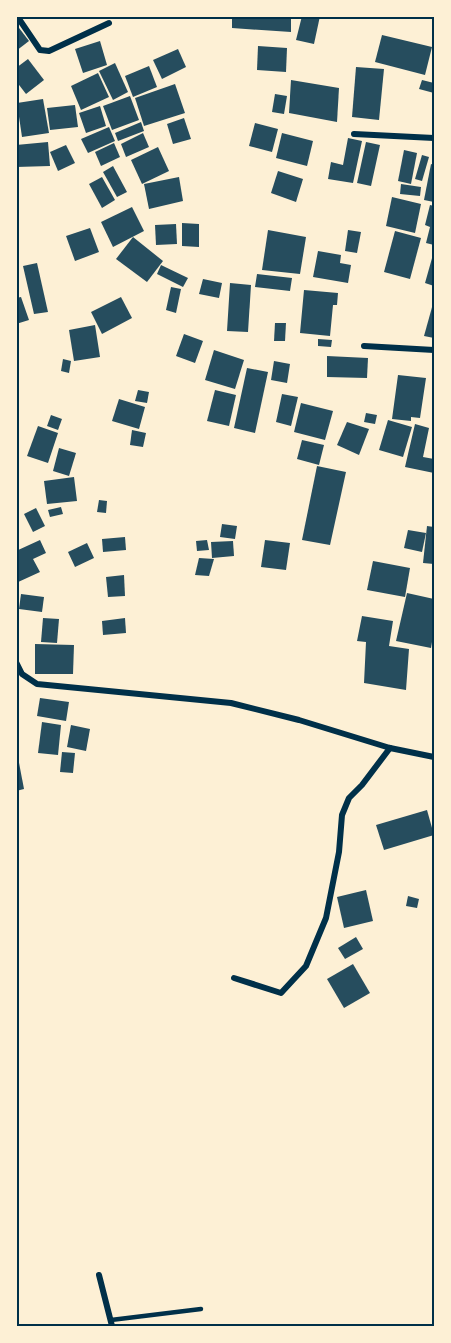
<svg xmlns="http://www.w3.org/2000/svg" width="451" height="1343" viewBox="0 0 451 1343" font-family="'Roboto Condensed',sans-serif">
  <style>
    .building { fill: #264d5e }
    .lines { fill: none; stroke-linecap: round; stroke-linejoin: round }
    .service { stroke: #003049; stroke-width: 4.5 }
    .minor { stroke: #003049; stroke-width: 6 }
    .neatline { fill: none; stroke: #003049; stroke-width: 2 }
  </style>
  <rect width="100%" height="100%" fill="#fdf0d5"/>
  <g class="building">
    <path d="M232 16H291V32L232 28Z"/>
    <path d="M302 16H320L314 44 296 40Z"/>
    <path d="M16 24 29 41 16 51Z"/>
    <path d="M382 35 432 47 425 75 375 62Z"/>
    <path d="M100 41 107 65 83 73 75 49Z"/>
    <path d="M258 46 287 48 286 72 257 70Z"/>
    <path d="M178 49 186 67 162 79 153 60Z"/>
    <path d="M28 59 44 80 26 94 16 81V68Z"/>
    <path d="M115 63 128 92 113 100 99 71Z"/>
    <path d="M149 66 157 87 133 97 125 76Z"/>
    <path d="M356 67 384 69 379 120 352 117Z"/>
    <path d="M98 73 109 97 81 110 71 86Z"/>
    <path d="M291 80 339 88 337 122 289 113Z"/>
    <path d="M422 80 434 83V93L419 89Z"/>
    <path d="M175 84 185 113 144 126 135 98Z"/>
    <path d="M275 94 287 96 284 114 272 112Z"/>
    <path d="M130 96 139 120 112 130 103 106Z"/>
    <path d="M43 99 49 133 22 137 17 103Z"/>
    <path d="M75 105 78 127 50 130 47 108Z"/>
    <path d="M100 106 106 126 86 133 79 113Z"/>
    <path d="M184 118 191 139 173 144 167 124Z"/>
    <path d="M141 122 144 131 118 141 115 133Z"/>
    <path d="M255 123 278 129 272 152 249 146Z"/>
    <path d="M109 127 115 141 88 153 81 139Z"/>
    <path d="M143 133 149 147 126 157 121 144Z"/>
    <path d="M282 133 313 141 307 166 276 158Z"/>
    <path d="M348 138 362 141 353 183 328 179 331 162 343 165Z"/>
    <path d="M48 142 50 166 16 167V145Z"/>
    <path d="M366 142 380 145 371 186 357 183Z"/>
    <path d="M114 143 120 157 101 166 95 152Z"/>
    <path d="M66 145 75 163 58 171 50 152Z"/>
    <path d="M158 147 169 171 142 184 131 160Z"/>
    <path d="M404 150 417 153 411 184 398 181Z"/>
    <path d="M422 155 429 157 422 181 415 179Z"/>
    <path d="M431 164 434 165V202L424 200Z"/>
    <path d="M113 166 127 192 117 197 103 172Z"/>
    <path d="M278 171 303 179 296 202 271 193Z"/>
    <path d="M102 177 115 200 102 208 89 184Z"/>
    <path d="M179 177 183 201 149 209 144 184Z"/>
    <path d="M401 184 421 187 420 196 400 194Z"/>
    <path d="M392 197 421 204 415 233 386 226Z"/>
    <path d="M430 205 434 206V245L426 243 430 227 425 225Z"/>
    <path d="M132 207 144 231 113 247 101 222Z"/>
    <path d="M182 223 199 224V247L182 246Z"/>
    <path d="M176 224 177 244 156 245 155 225Z"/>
    <path d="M90 228 99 252 75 261 66 236Z"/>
    <path d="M268 230 306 237 300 274 262 270Z"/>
    <path d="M348 230 361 232 357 253 345 251Z"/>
    <path d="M395 231 421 238 410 279 384 272Z"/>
    <path d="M133 237 163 261 147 282 116 259Z"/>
    <path d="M318 251 341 255 340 263 351 265 348 283 313 277Z"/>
    <path d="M434 251V286L425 283Z"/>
    <path d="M37 263 48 312 34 314 23 266Z"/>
    <path d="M161 265 188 278 183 287 157 274Z"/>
    <path d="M257 274 292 278 290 291 255 287Z"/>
    <path d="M203 279 222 283 219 298 199 294Z"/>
    <path d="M230 283 251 285 248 332 227 331Z"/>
    <path d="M171 287 181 289 176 313 166 310Z"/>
    <path d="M304 290 338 293 337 305H333L330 336 300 333Z"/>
    <path d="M21 297 29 320 16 324V298Z"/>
    <path d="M121 297 132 318 102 334 91 312Z"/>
    <path d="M434 300V338L424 336Z"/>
    <path d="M275 323H286L285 341H274Z"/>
    <path d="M95 325 100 357 74 361 69 330Z"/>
    <path d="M184 334 203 341 195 363 176 356Z"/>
    <path d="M318 339 332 340 331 347 318 346Z"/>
    <path d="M214 350 244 360 235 389 205 380Z"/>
    <path d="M327 356 368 358 367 378 327 377Z"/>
    <path d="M63 359 71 361 69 373 61 371Z"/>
    <path d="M274 361 290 364 287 383 271 380Z"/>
    <path d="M247 368 268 372 255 433 234 428Z"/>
    <path d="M398 375 426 378 420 418 411 417V421L392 419Z"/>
    <path d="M138 390 149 392 147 403 135 401Z"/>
    <path d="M215 390 236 395 229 426 207 421Z"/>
    <path d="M282 394 298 397 291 426 276 422Z"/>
    <path d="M119 399 145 407 139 429 112 421Z"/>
    <path d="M301 403 333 411 325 440 294 432Z"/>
    <path d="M366 413 377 415 375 424 364 422Z"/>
    <path d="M51 415 62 419 58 430 47 426Z"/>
    <path d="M388 420 412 427 403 457 379 450Z"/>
    <path d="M347 422 369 429 359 455 337 445Z"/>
    <path d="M415 424 429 428 423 457 434 459V473L405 467Z"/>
    <path d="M38 426 58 433 48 463 27 456Z"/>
    <path d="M132 430 146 433 143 447 130 445Z"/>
    <path d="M302 440 324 445 319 465 297 459Z"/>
    <path d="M59 448 76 453 69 476 53 471Z"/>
    <path d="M317 466 346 472 330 545 302 540Z"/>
    <path d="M74 477 77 501 47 504 44 481Z"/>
    <path d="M99 500 107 501 106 513 97 512Z"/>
    <path d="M61 507 63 514 50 517 48 510Z"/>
    <path d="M36 508 45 526 33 532 24 514Z"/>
    <path d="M222 524 237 526 235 539 220 537Z"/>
    <path d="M427 526 434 527V564L423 563Z"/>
    <path d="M408 530 426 533 422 552 404 548Z"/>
    <path d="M125 537 126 550 103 552 102 539Z"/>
    <path d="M40 540 46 553 33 559 40 572 16 583V551Z"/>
    <path d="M207 540 209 550 197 551 196 541Z"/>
    <path d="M265 540 290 543 286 570 261 567Z"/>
    <path d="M233 541 234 556 212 558 211 542Z"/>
    <path d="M87 543 94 558 75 567 68 552Z"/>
    <path d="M199 558 214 559 209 576 195 575Z"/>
    <path d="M373 561 410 568 405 597 367 590Z"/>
    <path d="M124 575 125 596 108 597 106 577Z"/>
    <path d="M407 593 434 599V630L431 648 396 641Z"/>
    <path d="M21 594 44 597 42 612 19 609Z"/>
    <path d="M362 616 393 621 389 646 409 649 406 690 364 683 366 642 357 641Z"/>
    <path d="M43 618 59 619 57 643 41 642Z"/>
    <path d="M125 618 126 633 103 635 102 621Z"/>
    <path d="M35 644 74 645 73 674H35Z"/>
    <path d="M40 698 69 702 66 721 37 716Z"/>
    <path d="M42 722 61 725 58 755 38 753Z"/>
    <path d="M71 725 90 729 86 751 67 747Z"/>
    <path d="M16 747 24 789 16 791Z"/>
    <path d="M62 752 75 753 73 773 60 772Z"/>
    <path d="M427 810 434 835 384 850 376 825Z"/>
    <path d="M366 890 373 921 344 928 337 897Z"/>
    <path d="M408 896 419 899 417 908 406 906Z"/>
    <path d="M356 937 363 949 345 959 338 948Z"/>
    <path d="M353 964 370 993 344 1008 327 979Z"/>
  </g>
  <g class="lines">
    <path class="service" d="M111 1320 201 1309"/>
    <g class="minor">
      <path d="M17 16 40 50 49 51 109 23"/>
      <path d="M354 134 434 138"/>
      <path d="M364 346 434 350"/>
      <path d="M16 662 22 674 37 684 231 703 299 720 390 748 434 757"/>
      <path d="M234 978 281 993 306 966 326 918 339 852 342 815 349 798 362 785 390 748"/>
      <path d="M99 1275 112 1326"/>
    </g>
  </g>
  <rect width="451" height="1343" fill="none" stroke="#fdf0d5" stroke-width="36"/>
  <rect x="18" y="18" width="415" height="1307" class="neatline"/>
</svg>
